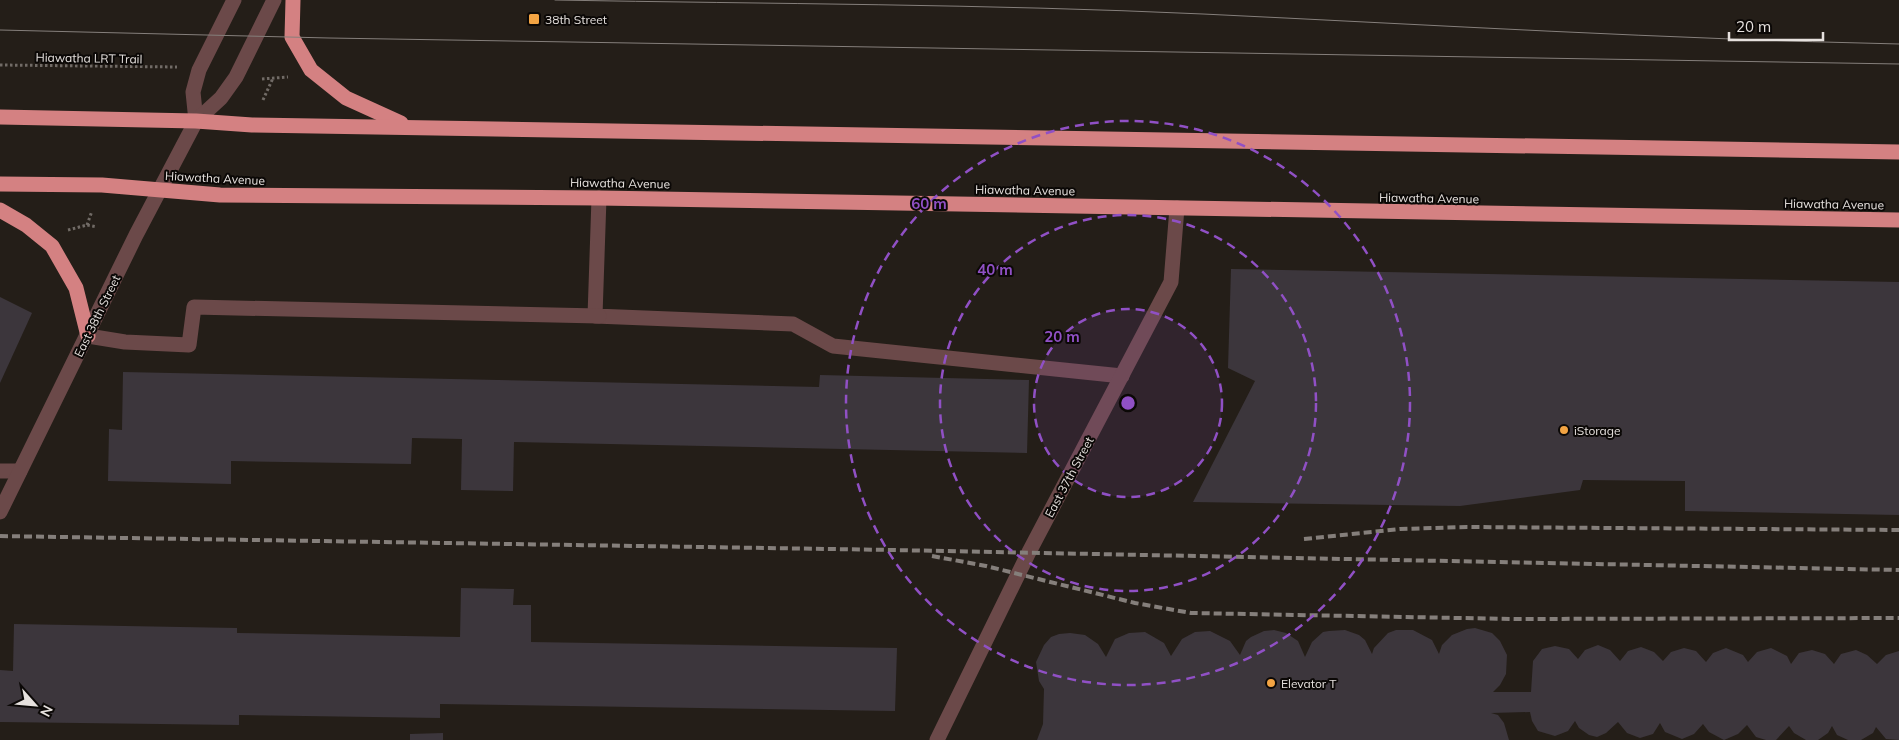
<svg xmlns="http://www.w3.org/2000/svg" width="1899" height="740" viewBox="0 0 1899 740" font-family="Mulish,sans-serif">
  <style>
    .building { fill: #3c363c }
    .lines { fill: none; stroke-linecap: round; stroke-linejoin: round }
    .path { stroke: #716b66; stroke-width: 3; stroke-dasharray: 2.5 2.5; stroke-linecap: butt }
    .minor { stroke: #6b4949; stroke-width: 15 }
    .highway { stroke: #d48182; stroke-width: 15 }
    .tram { stroke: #857f7b; stroke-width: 1 }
    .rail { stroke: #857f7b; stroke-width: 4; stroke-dasharray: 8 4; stroke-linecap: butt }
    .ring { fill: none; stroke: #9050c5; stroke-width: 2.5; stroke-dasharray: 9 6 }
    .poi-dot { fill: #f3a443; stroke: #0b0806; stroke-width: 2 }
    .labels { text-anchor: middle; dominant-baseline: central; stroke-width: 4; stroke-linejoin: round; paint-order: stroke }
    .poi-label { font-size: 12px; fill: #e6e1de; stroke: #0b0806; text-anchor: start }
    .street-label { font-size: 12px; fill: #e6e1de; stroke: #0b0806 }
    .centre { fill: #9050c5; stroke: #0b0806; stroke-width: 2.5 }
    .ring-label { font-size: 15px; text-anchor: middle; font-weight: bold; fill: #9050c5; stroke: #0b0806; stroke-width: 4; stroke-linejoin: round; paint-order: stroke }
  </style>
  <rect width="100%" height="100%" fill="#241e18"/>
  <g class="building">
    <path d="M1231 269 1899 282V515L1685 511V481L1583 480 1580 490 1460 506 1193 502 1255 381 1228 368Z"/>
    <path d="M0 297 32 313 0 383Z"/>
    <path d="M123 372 819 387 820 375 1029 380 1027 453 514 442 513 491 461 490 462 439 412 438 411 464 231 461V484L108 481 109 429 122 430Z"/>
    <path d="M461 588 514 589 513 605H531V642L897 648 895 711 440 704V718L239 715V725L0 722V670L13 671 14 624 237 628V633L460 637Z"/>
    <path d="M1475 628 1492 633 1500 641 1507 655 1506 674 1500 685 1493 692H1531L1533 661 1542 649 1555 646 1569 649 1578 659 1585 650 1598 645 1610 650 1620 661 1628 651 1641 647 1654 652 1663 661 1671 652 1684 648 1696 651 1706 662 1713 653 1726 648 1743 655 1748 662 1757 652 1771 648 1787 656 1791 664 1799 653 1812 650 1825 654 1834 664 1841 654 1856 650 1867 655 1877 664 1886 655 1899 651V740L1886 739 1876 727 1873 733 1861 740H1848L1837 735 1832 726 1828 733 1818 740H1806L1794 733 1789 726 1776 740H1766L1756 737 1747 725 1738 734 1724 740 1709 732 1703 724 1694 734 1682 739 1665 732 1660 723 1653 734 1640 738 1627 733 1618 722 1606 733 1597 737 1589 735 1579 728 1575 721 1568 731 1555 736 1538 731 1532 721 1530 712 1491 713 1498 715 1504 723 1509 740H1037L1043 724 1044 689 1039 681 1036 662 1044 645 1051 637 1059 634 1070 633 1085 635 1098 644 1106 657 1115 639 1129 633 1145 632 1164 643 1171 656 1182 639 1195 632 1210 631 1230 641 1240 655 1246 641 1251 637 1264 631 1274 630 1286 633 1298 641 1305 657 1312 642 1323 632 1329 631 1345 630 1359 635 1365 640 1372 654 1374 648 1388 633 1396 630H1413L1432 640 1439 654 1442 645 1452 635 1467 629Z"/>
    <path d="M443 733V740H410V734Z"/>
  </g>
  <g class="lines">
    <g class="path">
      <path d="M0 65 177 67"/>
      <path d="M262 79 288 77"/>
      <path d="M263 100 273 78"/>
      <path d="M87 225 92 211"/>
      <path d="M68 230 87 225 97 227"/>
    </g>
    <g class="minor">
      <path d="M196 121 193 92 199 70 234 0"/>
      <path d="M599 198 595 316 793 324 833 346 1122 376"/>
      <path d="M88 336 125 342 189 345 194 307 599 316"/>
      <path d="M0 471H20"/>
      <path d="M0 512 136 235 196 121 221 98 236 77 274 0"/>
      <path d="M937 740 1029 552 1171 282 1177 208"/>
    </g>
    <g class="highway">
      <path d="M293 0 292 37 311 70 346 98 401 123"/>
      <path d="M0 117 196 121 252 125 1899 152"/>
      <path d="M0 184 102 185 220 195 599 198 1899 220"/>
      <path d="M0 210 26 225 52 246 76 288 88 336"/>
    </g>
    <g class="tram">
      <path d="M555 0C771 4 987 4 1203 14 1435 25 1667 39 1899 44"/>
      <path d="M0 30 329 38 1899 64"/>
    </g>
    <g class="rail">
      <path d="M0 536 893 550 1899 570"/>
      <path d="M1304 539 1400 529 1467 527 1899 530"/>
      <path d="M932 556 986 566 1135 603 1191 613 1514 619 1899 618"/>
    </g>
  </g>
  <circle cx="1128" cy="403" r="94" fill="#9050c5" fill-opacity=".12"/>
  <g class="ring">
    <circle cx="1128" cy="403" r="94"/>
    <circle cx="1128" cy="403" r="188"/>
    <circle cx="1128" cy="403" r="282"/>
  </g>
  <g class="poi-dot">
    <rect x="528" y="13" width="12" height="12" rx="2.5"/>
    <circle cx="1564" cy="430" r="5"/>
    <circle cx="1271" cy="683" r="5"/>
  </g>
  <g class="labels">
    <g class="poi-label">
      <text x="545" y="19">38th Street</text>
      <text x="1574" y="430">iStorage</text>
      <text x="1281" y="683">Elevator T</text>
    </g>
    <g class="street-label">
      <text transform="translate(89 58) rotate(1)">Hiawatha LRT Trail</text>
      <text transform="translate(215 178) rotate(3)">Hiawatha Avenue</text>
      <text transform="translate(620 183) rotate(1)">Hiawatha Avenue</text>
      <text transform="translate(1025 190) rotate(1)">Hiawatha Avenue</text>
      <text transform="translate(1429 198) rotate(1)">Hiawatha Avenue</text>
      <text transform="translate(1834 204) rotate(1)">Hiawatha Avenue</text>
      <text transform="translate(97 316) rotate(-64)">East 38th Street</text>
      <text transform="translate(1069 477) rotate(-62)">East 37th Street</text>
    </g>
  </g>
  <circle cx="1128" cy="403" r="8" class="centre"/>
  <g class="ring-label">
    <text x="929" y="209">60 m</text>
    <text x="995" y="275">40 m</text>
    <text x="1062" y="342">20 m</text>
  </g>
  <g transform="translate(35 705) rotate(117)" stroke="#0b0806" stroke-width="4" paint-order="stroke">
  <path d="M0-4L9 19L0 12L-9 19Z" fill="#e6e1de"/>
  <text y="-8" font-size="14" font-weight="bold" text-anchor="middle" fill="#e6e1de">N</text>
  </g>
  <path d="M1729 32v8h94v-8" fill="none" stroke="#e6e1de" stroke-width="2.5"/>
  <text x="1736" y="32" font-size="15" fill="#e6e1de" stroke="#0b0806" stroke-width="4" paint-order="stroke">20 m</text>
</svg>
